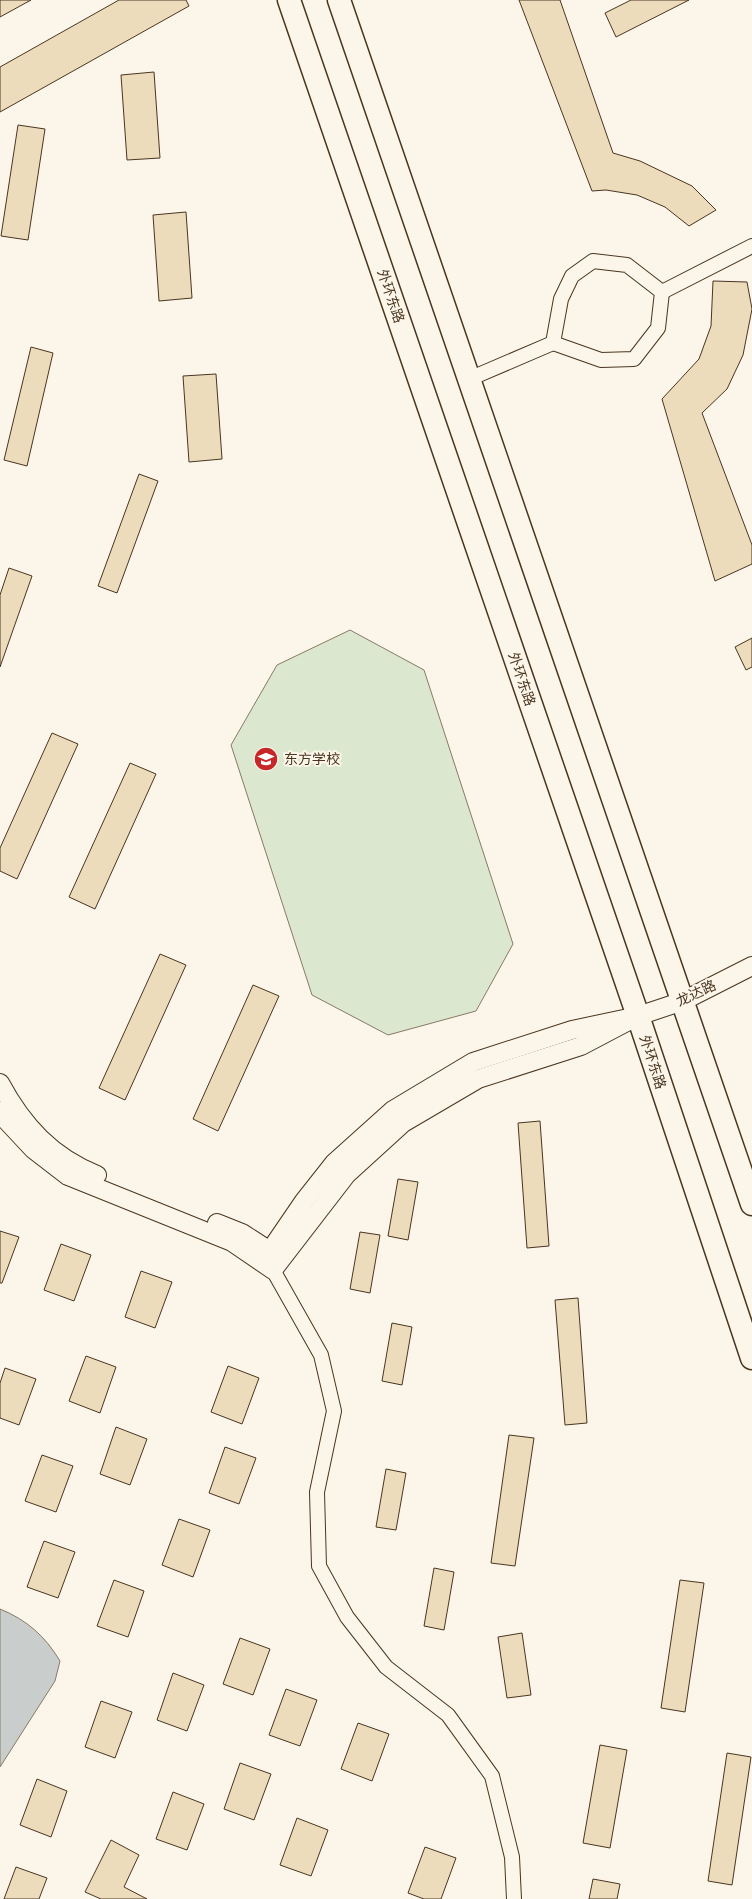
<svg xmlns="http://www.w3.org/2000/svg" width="752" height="1899" viewBox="0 0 752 1899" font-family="'PT Sans Narrow','Noto Sans SC',sans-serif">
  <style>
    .green { fill: #dce7d0; stroke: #887966 }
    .water { fill: #c9cecd; stroke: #887966 }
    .building { fill: #ecdcbc; stroke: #4a3520 }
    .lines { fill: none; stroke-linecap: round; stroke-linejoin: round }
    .minor-casing { stroke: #4a3520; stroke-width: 16 }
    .tertiary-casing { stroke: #4a3520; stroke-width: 20 }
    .trunk-casing { stroke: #4a3520; stroke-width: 25 }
    .minor { stroke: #fbf6e9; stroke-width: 14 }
    .tertiary { stroke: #fbf6e9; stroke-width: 18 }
    .trunk { stroke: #fbf6e9; stroke-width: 22 }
    .labels { text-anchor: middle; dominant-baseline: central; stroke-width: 4; stroke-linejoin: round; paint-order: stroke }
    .street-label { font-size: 14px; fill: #4a3520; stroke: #fbf6e9 }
    .poi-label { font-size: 14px; fill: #4a3520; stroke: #fbf6e9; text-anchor: start }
  </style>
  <rect width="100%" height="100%" fill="#fbf6e9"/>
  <path class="green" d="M350 630 424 670 513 944 476 1011 388 1035 312 995 231 745 277 665Z"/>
  <path class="water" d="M0 1609C27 1620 45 1636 60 1661L55 1681 0 1767Z"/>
  <g class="building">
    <path d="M0 0H31L0 17Z"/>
    <path d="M119 0H186L189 6 0 112V67Z"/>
    <path d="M519 0H560L613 153 640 161 692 186 716 210 689 226 665 207 637 195 606 190 592 191Z"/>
    <path d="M631 0H689L616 37 605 13Z"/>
    <path d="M154 72 160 158 127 160 121 75Z"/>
    <path d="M18 125 45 129 28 240 1 236Z"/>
    <path d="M186 212 192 298 159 301 153 215Z"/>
    <path d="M713 281 747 282 752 309 743 355 727 389 702 413 752 545V564L715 581 662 399 699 359 711 326Z"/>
    <path d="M31 347 53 353 27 466 4 460Z"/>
    <path d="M216 374 222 459 189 462 183 376Z"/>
    <path d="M139 474 158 481 117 593 98 586Z"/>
    <path d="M9 568 32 576 0 667V595Z"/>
    <path d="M752 638V667L746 670 735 647Z"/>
    <path d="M52 733 78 744 17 879 0 871V848Z"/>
    <path d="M130 763 156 774 95 909 69 897Z"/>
    <path d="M160 954 186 965 125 1100 99 1088Z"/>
    <path d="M253 985 279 996 218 1131 193 1119Z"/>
    <path d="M540 1121 549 1246 527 1248 518 1123Z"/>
    <path d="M398 1179 418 1182 408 1240 388 1236Z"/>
    <path d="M0 1231 19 1237 2 1283H0Z"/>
    <path d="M360 1232 380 1235 370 1293 350 1289Z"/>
    <path d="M61 1244 91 1255 74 1301 44 1290Z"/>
    <path d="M141 1271 172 1282 155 1328 125 1317Z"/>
    <path d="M578 1298 587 1423 565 1425 555 1300Z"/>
    <path d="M392 1323 412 1327 402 1385 382 1381Z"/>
    <path d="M86 1356 116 1367 100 1413 69 1401Z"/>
    <path d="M228 1366 259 1378 242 1424 211 1412Z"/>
    <path d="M5 1368 36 1379 19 1425 0 1418V1383Z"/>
    <path d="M116 1427 147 1439 130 1485 100 1474Z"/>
    <path d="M509 1435 534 1438 515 1566 491 1563Z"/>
    <path d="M225 1447 256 1458 239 1504 209 1493Z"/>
    <path d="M42 1455 73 1466 56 1512 25 1501Z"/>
    <path d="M386 1469 406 1473 396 1530 376 1527Z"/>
    <path d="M179 1519 210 1530 193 1577 162 1565Z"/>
    <path d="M44 1541 75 1552 58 1598 27 1587Z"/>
    <path d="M434 1568 454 1572 444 1630 424 1626Z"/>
    <path d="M114 1580 144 1591 128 1637 97 1626Z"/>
    <path d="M680 1580 704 1583 685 1712 661 1708Z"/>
    <path d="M522 1633 531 1695 507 1698 498 1637Z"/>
    <path d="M240 1638 270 1649 253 1695 223 1684Z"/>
    <path d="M173 1673 204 1685 187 1731 157 1720Z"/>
    <path d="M286 1689 317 1700 300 1746 269 1735Z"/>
    <path d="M101 1701 132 1712 115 1758 85 1747Z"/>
    <path d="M358 1723 389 1734 372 1781 341 1769Z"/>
    <path d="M600 1745 627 1750 610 1848 583 1843Z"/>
    <path d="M727 1753 751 1757 732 1885 708 1881Z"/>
    <path d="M240 1763 271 1774 254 1820 224 1809Z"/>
    <path d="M37 1779 67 1791 51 1837 20 1825Z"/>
    <path d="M173 1792 204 1804 187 1850 156 1839Z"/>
    <path d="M297 1818 328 1830 311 1876 280 1865Z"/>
    <path d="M111 1840 139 1855 124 1887 147 1899H101L85 1892Z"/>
    <path d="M425 1847 456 1858 441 1899H424L408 1893Z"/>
    <path d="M16 1867 47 1878 39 1899H4Z"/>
    <path d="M593 1879 620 1884 617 1899H589Z"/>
  </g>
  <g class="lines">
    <g class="minor-casing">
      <g id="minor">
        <path d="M593 261 627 265 662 292 658 328 634 359 601 360 553 343 561 299 572 276Z"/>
        <path d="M662 292 752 246"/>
        <path d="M469 379 553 343"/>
        <path d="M273 1270 321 1355 334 1411 317 1492 319 1566 347 1617 386 1667 448 1715 492 1776 512 1857 514 1899"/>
      </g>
    </g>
    <g class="tertiary-casing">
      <g id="tertiary">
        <path d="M0 1083C23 1126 52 1157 97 1175"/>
        <path d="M0 1111 4 1118 33 1149 68 1176 232 1242 273 1270 347 1174 403 1123 478 1079 581 1046 638 1016"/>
        <path d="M217 1223 242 1233 279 1257"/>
        <path d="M263 1261 304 1201 334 1163 393 1110 473 1062 572 1030 638 1016 683 1001 752 966"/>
      </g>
    </g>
    <g class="trunk-casing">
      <g id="trunk">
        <path d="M289 0 638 1016 752 1358"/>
        <path d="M339 0 752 1204"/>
      </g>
    </g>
    <use href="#minor" class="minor"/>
    <use href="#tertiary" class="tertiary"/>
    <use href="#trunk" class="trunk"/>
  </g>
  <defs>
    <g id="school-disc" transform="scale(1.25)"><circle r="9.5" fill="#c62828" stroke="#fbf6e9"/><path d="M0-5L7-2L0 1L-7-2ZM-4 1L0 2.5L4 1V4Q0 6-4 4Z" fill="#fff"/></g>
  </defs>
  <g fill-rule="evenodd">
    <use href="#school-disc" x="266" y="759"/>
  </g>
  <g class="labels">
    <g class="street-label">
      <text transform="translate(391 296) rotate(71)">外环东路</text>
      <text transform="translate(522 679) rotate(71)">外环东路</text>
      <text transform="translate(696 993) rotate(-25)">龙达路</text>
      <text transform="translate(653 1062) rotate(72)">外环东路</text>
    </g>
    <g class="poi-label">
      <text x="284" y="759">东方学校</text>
    </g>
  </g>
</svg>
